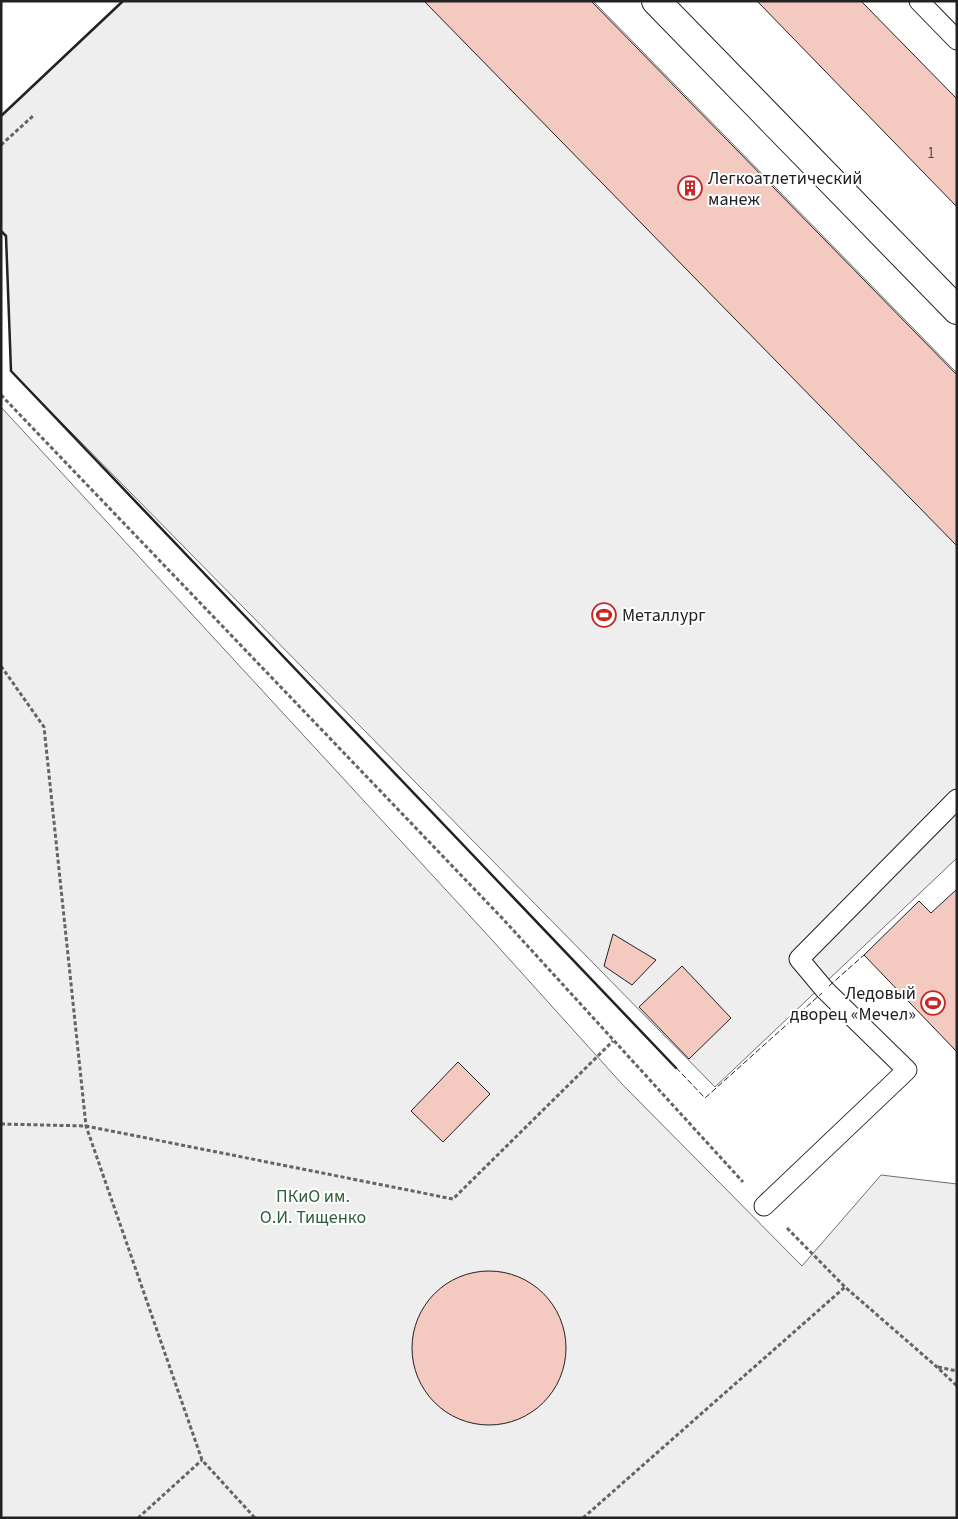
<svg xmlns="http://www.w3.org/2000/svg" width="958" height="1519" viewBox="0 0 958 1519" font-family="'Source Sans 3',sans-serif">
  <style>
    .green { fill: #eee; stroke: #6f6f6f }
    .building { fill: #f3c9c0; stroke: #222 }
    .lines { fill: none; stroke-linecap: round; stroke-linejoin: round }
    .lane-casing { stroke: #222; stroke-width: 21 }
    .street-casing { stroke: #222; stroke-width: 30 }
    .path { stroke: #646464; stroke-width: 3; stroke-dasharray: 4 2.5; stroke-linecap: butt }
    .lane { stroke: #fff; stroke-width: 19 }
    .street { stroke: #fff; stroke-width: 28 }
    .fence { stroke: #222; stroke-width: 1; stroke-dasharray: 6 2.5; stroke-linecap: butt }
    .wall { stroke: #222; stroke-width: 2.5 }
    .labels { text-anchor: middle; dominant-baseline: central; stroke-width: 4; stroke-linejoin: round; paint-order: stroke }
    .number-label { font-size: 15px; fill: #564c4a }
    .poi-label { font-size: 18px; fill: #222; stroke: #fff; text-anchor: start }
    .park-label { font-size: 18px; fill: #2f5e38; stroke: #fff }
  </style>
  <rect width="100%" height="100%" fill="#fff"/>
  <g class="green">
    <path d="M123 1H593L957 373V858L715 1087 11 371 6 236 1 231V116Z"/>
    <path d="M1 407 493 941 622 1084 802 1266 881 1175 957 1184V1518H1Z"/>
  </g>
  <g class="building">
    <path d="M424 1H591L957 375V546Z"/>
    <path d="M757 1H861L957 99V207Z"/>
    <path d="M957 889V1052L864 955 919 901 931 913Z"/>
    <path d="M613 934 656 960 632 985 604 966Z"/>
    <path d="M682 966 731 1018 689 1059 639 1007Z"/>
    <path d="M458 1062 490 1094 443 1142 411 1111Z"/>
    <circle cx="489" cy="1348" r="77"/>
  </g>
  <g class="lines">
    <g class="lane-casing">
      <g id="lane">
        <path d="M919 1 957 40"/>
        <path d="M764 1206 907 1070 825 990 799 959 957 799"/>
      </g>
    </g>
    <g class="street-casing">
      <path id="street" d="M656 1 957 310"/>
    </g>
    <g class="path">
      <path d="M1 145 34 115"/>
      <path d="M1 395 503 919 743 1182"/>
      <path d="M1 666 44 727 86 1126 202 1460 255 1518"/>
      <path d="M1 1124 86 1126 453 1199 613 1041"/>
      <path d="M787 1228 845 1287 937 1367 957 1386"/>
      <path d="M938 1367 957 1371"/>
      <path d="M138 1518 202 1460"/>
      <path d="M583 1518 845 1287"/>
    </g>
    <use href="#lane" class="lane"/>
    <use href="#street" class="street"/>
    <g class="fence">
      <path d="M1 116 123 1"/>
      <path d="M1 231 6 236 11 371 705 1098 822 993"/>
      <path d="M829 986 864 955"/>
    </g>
    <g class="wall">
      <path d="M1 116 123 1"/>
      <path d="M1 231 6 236 11 371 676 1068"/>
    </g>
  </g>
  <defs>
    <g id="building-ring" transform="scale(1.25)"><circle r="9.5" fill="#fff" stroke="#c62828" stroke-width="1.5"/><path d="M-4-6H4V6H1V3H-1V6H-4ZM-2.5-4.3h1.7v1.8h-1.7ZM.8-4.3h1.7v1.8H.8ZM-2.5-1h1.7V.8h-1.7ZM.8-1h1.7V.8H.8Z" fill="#c62828"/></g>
    <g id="stadium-ring" transform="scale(1.25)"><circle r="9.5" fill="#fff" stroke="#c62828" stroke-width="1.5"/><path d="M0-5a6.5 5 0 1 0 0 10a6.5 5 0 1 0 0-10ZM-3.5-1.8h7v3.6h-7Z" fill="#c62828"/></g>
  </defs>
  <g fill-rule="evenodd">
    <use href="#building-ring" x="690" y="188"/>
    <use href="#stadium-ring" x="604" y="615"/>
    <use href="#stadium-ring" x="933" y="1003"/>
  </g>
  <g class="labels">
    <g class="number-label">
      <text x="931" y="153">1</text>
    </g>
    <g class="poi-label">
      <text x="708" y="178">Легкоатлетический<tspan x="708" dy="21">манеж</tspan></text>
      <text x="622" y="615">Металлург</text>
      <text x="916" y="993" text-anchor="end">Ледовый<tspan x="916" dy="21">дворец «Мечел»</tspan></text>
    </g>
    <g class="park-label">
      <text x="313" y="1196">ПКиО им.<tspan x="313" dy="21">О.И. Тищенко</tspan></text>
    </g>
  </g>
  <rect width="958" height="1519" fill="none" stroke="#222222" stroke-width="5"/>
</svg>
